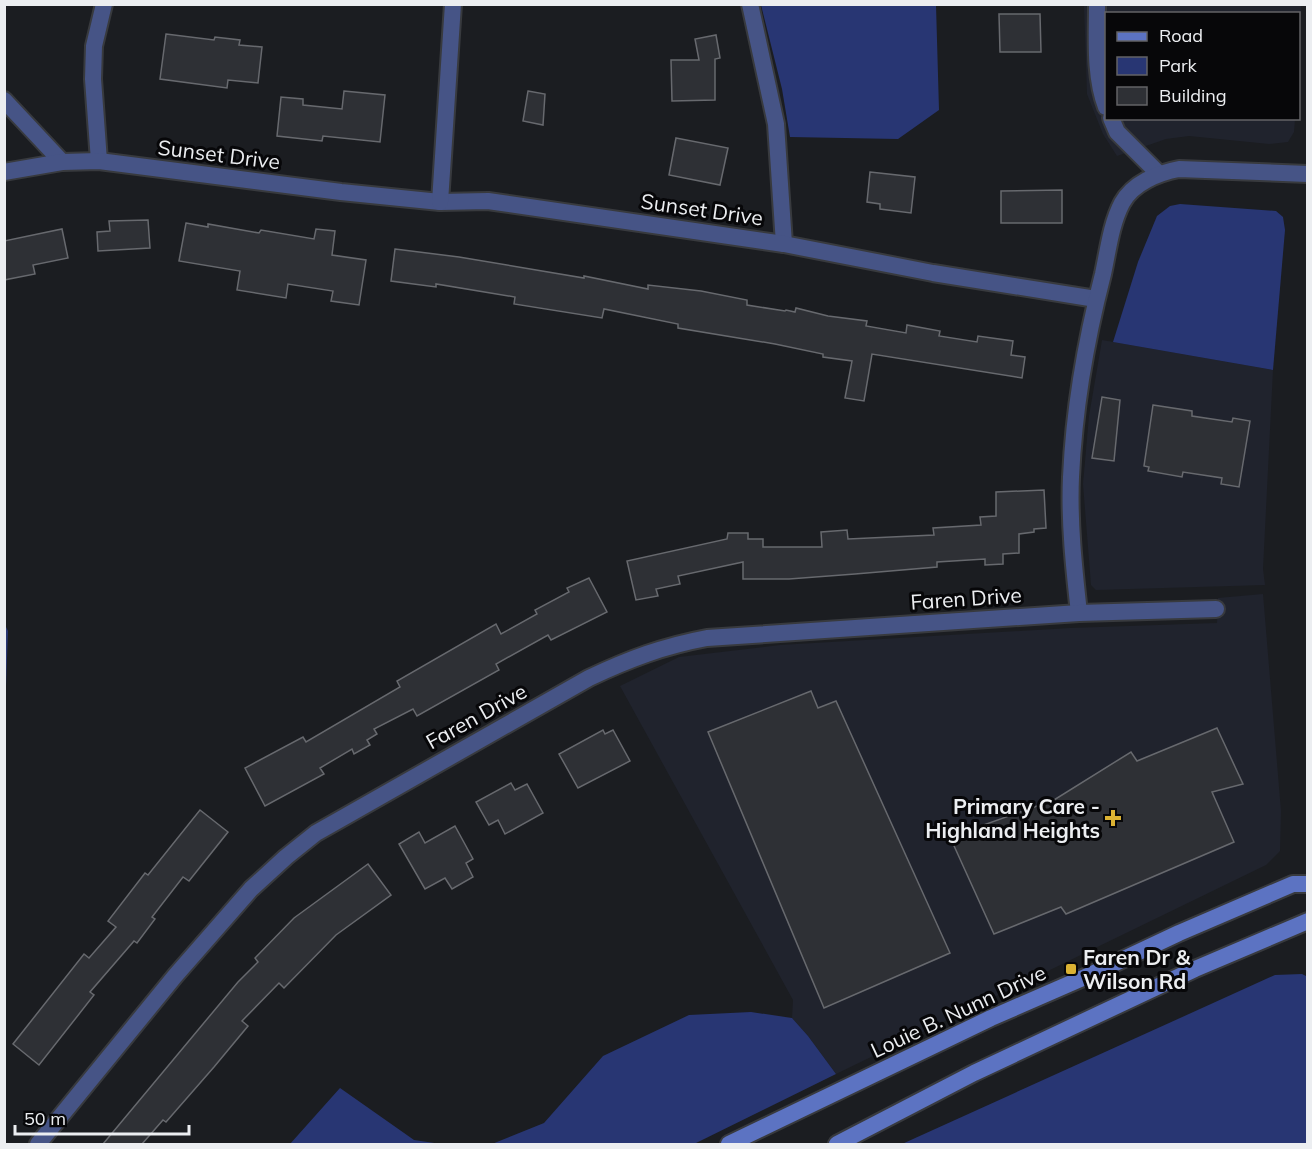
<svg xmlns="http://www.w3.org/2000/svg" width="1312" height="1149" viewBox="0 0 1312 1149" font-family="Mulish,sans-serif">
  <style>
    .built { fill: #20232d }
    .green { fill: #283673 }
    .building { fill: #2e3035; stroke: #67696e; stroke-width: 1.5 }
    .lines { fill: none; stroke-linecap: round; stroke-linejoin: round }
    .minor-casing { stroke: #383a3e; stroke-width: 20 }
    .secondary-casing { stroke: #383a3e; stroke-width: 20 }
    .minor { stroke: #465486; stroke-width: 16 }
    .secondary { stroke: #5c73c2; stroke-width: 16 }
    .poi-dot { fill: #dbb233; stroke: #070709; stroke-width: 2 }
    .labels { text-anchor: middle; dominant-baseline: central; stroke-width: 6; stroke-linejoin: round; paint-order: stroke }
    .street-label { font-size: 21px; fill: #eceef1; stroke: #070709 }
    .poi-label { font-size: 21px; font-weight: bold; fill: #eceef1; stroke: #070709; text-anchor: end }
  </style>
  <rect width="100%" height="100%" fill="#1b1d21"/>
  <g class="built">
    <path d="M1084 5H1301L1299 46 1298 14H1106V118L1295 119 1294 132 1288 142 1269 144 1189 136 1166 139 1117 156 1103 134 1087 94Z"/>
    <path d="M1102 340 1273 370 1263 569 1265 585 1096 590 1091 585 1083 484 1089 416Z"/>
    <path d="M1263 594 1281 811 1280 851 1266 865 836 1074 808 1036 792 1018 793 1000 620 686 679 657 780 645 1070 628 1217 623 1218 598Z"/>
  </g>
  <g class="green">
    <path d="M761 5H936L939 110 898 139 790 137 782 89Z"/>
    <path d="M1180 204 1276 211 1283 217 1285 230 1273 370 1113 342 1138 262 1157 216 1170 206Z"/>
    <path d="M5 625 8 631 5 714Z"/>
    <path d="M1302 974 1308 977 1307 1144H902L1275 975Z"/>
    <path d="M751 1012 792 1018 808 1036 836 1074 694 1144H492L544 1123 603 1056 689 1015Z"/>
    <path d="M340 1088 414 1140 441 1144H290Z"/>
  </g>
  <g class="building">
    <path d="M999 14H1040L1041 52H1000Z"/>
    <path d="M166 34 214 40 215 37 240 40 239 45 262 47 258 83 228 80 227 88 160 79Z"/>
    <path d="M716 35 720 58 715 59V100L672 101 671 60H699L695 39Z"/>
    <path d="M344 91 385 95 380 142 323 136 322 141 277 136 281 97 303 99V105L342 109Z"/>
    <path d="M528 91 545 94 543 125 523 121Z"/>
    <path d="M676 138 728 148 720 185 669 175Z"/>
    <path d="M870 172 915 177 911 213 880 209V204L867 202Z"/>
    <path d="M1062 190V223H1001V191Z"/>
    <path d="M148 220 150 248 98 251 97 232 110 231 109 221Z"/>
    <path d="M186 223 208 227V224L259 233 261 230 314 239 316 229 335 231 332 255 366 260 359 305 331 301 333 291 288 284 286 298 237 290 240 271 179 261Z"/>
    <path d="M62 229 68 258 33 265 35 274 4 280V241Z"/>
    <path d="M395 249 459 257 584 278V276L648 289V285L701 291 747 300V305L785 311 786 310 795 312 796 308 828 316 867 321 866 326 906 333 907 325 940 331 939 336 977 342 978 336 1013 341 1011 355 1025 357 1022 378 872 354 864 401 845 398 852 361 823 357V354L775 344 678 328V324L604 309 602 318 514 304 515 297 436 284V287L391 281Z"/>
    <path d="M1102 397 1120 400 1114 461 1092 458Z"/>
    <path d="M1153 405 1192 411V416L1232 422 1233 418 1250 421 1239 487 1221 484 1222 478 1183 472 1182 477 1148 471 1149 467 1144 466Z"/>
    <path d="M1044 490 1046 528 1034 529V532L1019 534V553L1003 554V564L985 565V559L937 562V567L855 574 789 579H743V562L678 576 680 584 656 589 658 596 636 600 627 561 727 539 728 533H748V539H763V547H822L821 532 847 530 848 539 934 535 933 528 981 525 980 517 996 516V492Z"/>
    <path d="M589 578 607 612 551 640 548 635 496 664 499 670 417 716 413 709 374 729 377 734 367 740 370 745 354 754 352 749 320 768 324 774 265 806 245 768 303 737 306 742 400 687 397 681 496 624 501 634 537 614 535 610 569 592 567 588Z"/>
    <path d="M811 691 818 708 836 701 950 953 824 1008 708 732Z"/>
    <path d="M1217 728 1243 784 1212 792 1234 842 1066 914 1061 907 994 934 950 837 1054 800 1131 752 1137 761Z"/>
    <path d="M603 730 605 734 613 730 630 761 578 788 559 754Z"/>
    <path d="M511 783 515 790 527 784 543 813 505 834 498 820 489 825 476 802Z"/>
    <path d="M200 810 228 832 189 881 183 877 152 917 155 919 137 943 134 941 90 992 94 995 39 1065 13 1044 84 954 89 958 116 927 108 921 145 873 148 875Z"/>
    <path d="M455 826 473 859 466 863 473 877 452 889 445 878 425 889 399 844 419 832 425 843Z"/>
    <path d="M368 864 391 895 336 935 284 988 279 983 242 1021 248 1026 214 1067 166 1122 163 1120 142 1144H103L238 982 258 962 255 958 294 918Z"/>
  </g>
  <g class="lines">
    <g class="minor-casing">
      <g id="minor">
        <path d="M750 4 776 124 784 244"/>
        <path d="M1097 4C1097 37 1094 76 1106 107"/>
        <path d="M4 100 62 162"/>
        <path d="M1111 118 1117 132 1158 173"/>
        <path d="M99 161 93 79 94 46 104 4"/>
        <path d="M4 172 62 162 99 161 341 192 440 202 488 201 784 244 933 273 1096 299"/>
        <path d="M440 202 453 4"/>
        <path d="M1079 613C1074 568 1069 522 1071 477 1074 409 1086 340 1103 274 1108 251 1111 224 1122 203 1133 183 1158 173 1179 169L1308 174"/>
        <path d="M38 1144 175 976 251 889 286 857 316 833 339 820 589 678C629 659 664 646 707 638L1079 613 1216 609"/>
      </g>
    </g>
    <g class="secondary-casing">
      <g id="secondary">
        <path d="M729 1144 991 1018 1092 974 1179 933 1293 884H1308"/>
        <path d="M837 1144 974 1073 1195 969 1308 921"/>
      </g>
    </g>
    <use href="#minor" class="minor"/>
    <use href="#secondary" class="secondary"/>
  </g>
  <g class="poi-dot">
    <path d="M1110 809h6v6h6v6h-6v6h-6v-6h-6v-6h6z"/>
    <rect x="1065" y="963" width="12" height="12" rx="3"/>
  </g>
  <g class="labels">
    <g class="street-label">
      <text transform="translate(219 154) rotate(7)">Sunset Drive</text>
      <text transform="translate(702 209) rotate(8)">Sunset Drive</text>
      <text transform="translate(966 598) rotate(-4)">Faren Drive</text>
      <text transform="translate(476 716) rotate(-29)">Faren Drive</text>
      <text transform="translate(958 1011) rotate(-25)">Louie B. Nunn Drive</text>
    </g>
    <g class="poi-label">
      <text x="1100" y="806">Primary Care -<tspan x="1100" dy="24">Highland Heights</tspan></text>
      <text x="1083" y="957" text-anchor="start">Faren Dr &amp;<tspan x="1083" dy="24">Wilson Rd</tspan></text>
    </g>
  </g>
  <rect width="1312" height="1149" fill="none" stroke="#eceef1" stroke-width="12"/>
  <rect x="1105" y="12" width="195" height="108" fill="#070709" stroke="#636366" stroke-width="1.5"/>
  <rect x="1117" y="32" width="30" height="9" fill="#5c73c2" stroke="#636366" stroke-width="1.5"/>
  <text x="1159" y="42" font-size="18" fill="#eceef1">Road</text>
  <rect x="1117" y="57" width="30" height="18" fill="#283673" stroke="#636366" stroke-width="1.5"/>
  <text x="1159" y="72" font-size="18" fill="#eceef1">Park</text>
  <rect x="1117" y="87" width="30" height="18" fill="#2e3035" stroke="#636366" stroke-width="1.5"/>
  <text x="1159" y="102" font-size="18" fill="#eceef1">Building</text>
  <path d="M15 1125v9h174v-9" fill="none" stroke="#eceef1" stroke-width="3"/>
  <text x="24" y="1125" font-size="18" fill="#eceef1" stroke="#070709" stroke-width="4.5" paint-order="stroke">50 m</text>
</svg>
